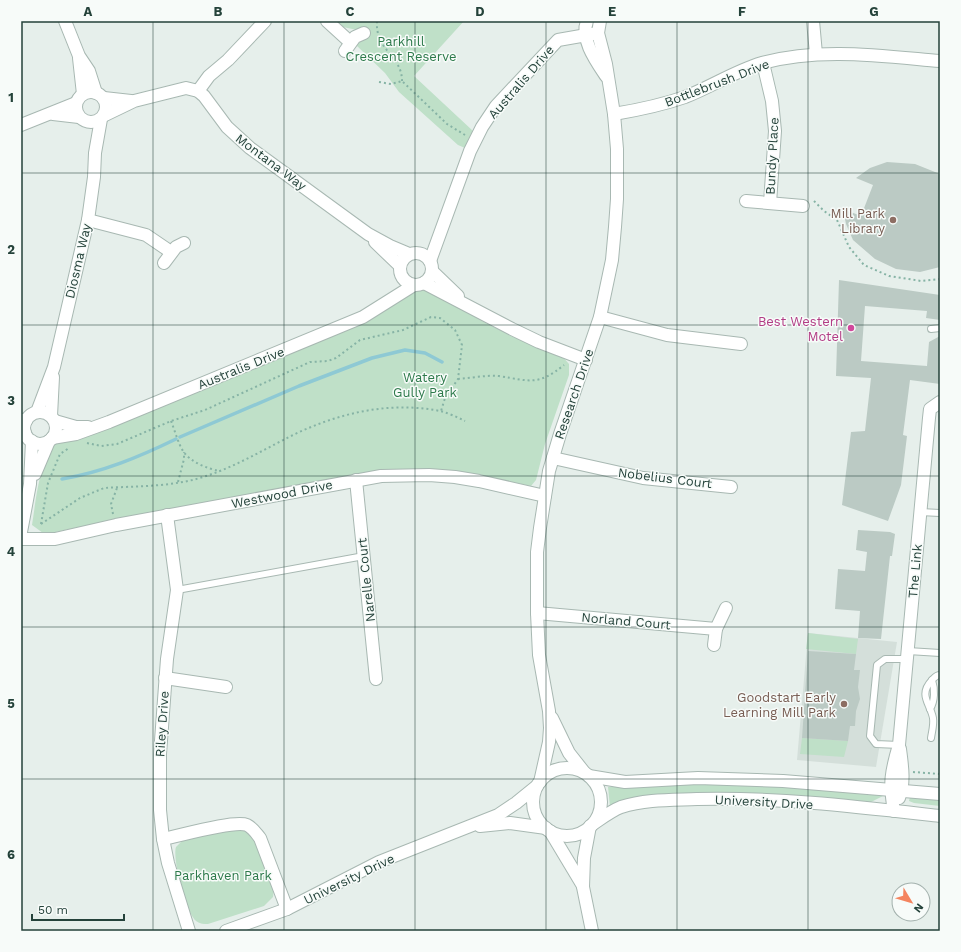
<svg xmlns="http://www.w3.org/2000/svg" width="961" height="952" viewBox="0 0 961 952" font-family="'Work Sans',sans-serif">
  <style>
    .built { fill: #d4dfda }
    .green { fill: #bfe0c8 }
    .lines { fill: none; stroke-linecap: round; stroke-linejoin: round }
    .stream { stroke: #8ec9d4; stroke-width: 3.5 }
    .building { fill: #bbcac4 }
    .service-casing { stroke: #a8b8b2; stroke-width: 8 }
    .minor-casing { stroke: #a8b8b2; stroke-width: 14 }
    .tertiary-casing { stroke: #a8b8b2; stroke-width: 14 }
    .path { stroke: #86b3a5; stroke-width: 2; stroke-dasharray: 2 3; stroke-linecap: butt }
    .service { stroke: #fff; stroke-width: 6 }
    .minor { stroke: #fff; stroke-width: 12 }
    .tertiary { stroke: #fff; stroke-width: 12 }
    .grid { fill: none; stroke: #24423a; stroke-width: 1; stroke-opacity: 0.55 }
    .education-dot { fill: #8d6e63; stroke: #f7fbf9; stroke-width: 1.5 }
    .hotel-dot { fill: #d1479c; stroke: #f7fbf9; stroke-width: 1.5 }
    .labels { text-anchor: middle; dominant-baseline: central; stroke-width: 3; stroke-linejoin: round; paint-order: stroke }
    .park-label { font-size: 13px; fill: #2d7a4b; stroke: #f7fbf9 }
    .street-label { font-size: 13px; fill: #24423a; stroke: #f7fbf9 }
    .education-label { font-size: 13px; fill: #785e54; stroke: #f7fbf9; text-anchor: end }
    .hotel-label { font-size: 13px; fill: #b23c85; stroke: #f7fbf9; text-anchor: end }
    .neatline { fill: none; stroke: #24423a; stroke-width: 1.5 }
    .grid-label { font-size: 13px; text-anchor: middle; font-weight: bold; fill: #24423a }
  </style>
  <rect width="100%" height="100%" fill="#e6efeb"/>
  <path class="built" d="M808 633 897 642 876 767 797 760Z"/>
  <g class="green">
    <path d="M334 21H464L414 76 473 131 465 148 458 145 399 92 385 73 356 45 363 39 357 30 343 27Z"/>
    <path d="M417 289C442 288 462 309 482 321 496 328 511 337 526 342 540 348 560 351 569 364V375L545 444 536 480 531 486 459 471 425 469 382 470 121 518 51 533H43L32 525C36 501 39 458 58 442Z"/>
    <path d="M808 633 858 639 856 654 806 649Z"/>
    <path d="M802 738 848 741 844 757 800 754Z"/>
    <path d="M718 781 885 795 869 803 789 799 610 807 608 787Z"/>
    <path d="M910 797 940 799V806L914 803 909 801Z"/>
    <path d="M230 830H243L255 840 274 888 273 897 264 906 208 924C204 924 200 924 196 921 186 913 172 859 176 847L183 840Z"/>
  </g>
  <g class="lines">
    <g class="stream">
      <path d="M180 437 299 386 372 358 405 350 425 353 442 362"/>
      <path d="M62 479C103 472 139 457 176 439"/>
    </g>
  </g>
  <g class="building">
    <path d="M887 162 915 164 940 174V267L920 272 896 269 875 259 853 240 846 224 843 209 861 216 873 185 856 178 870 168Z"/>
    <path d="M839 280 940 295V320L926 318 927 311 865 306 861 361 927 366 929 342 940 336V384L910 380 903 435 907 436 901 485 888 521 842 505 851 432 865 431 871 378 836 376Z"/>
    <path d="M858 530 890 532 895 534 892 556H890L881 639 858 638 860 611 835 609 838 569 865 571 867 552 856 550Z"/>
    <path d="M808 651 856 654 854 670H860L858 687 860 699 856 711 855 726H850L848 741 802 738Z"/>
  </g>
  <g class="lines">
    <g class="service-casing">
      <g id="service">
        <path d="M931 329 940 328"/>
        <path d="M920 512 940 513"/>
        <path d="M177 590 364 556"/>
        <path d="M908 651 940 653"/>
        <path d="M930 709C935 701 935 689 932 680"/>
        <path d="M931 738C932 731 934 725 933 718 930 703 918 695 932 680 935 677 936 675 940 675"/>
        <path d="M899 745 876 744 870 736 877 665 885 659H907"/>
      </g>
    </g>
    <g class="minor-casing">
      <g id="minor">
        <path d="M327 21 350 42"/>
        <path d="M587 21C580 39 596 61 606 76"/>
        <path d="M813 21 816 54"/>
        <path d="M345 51 355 37 364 33"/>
        <path d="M763 63 772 101 775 131 770 203"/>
        <path d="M198 91 209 76 228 60 265 21"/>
        <path d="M104 98 131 101"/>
        <path d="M53 114 79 117"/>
        <path d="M614 114C638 110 662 105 685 97 711 87 735 71 762 63 820 47 882 56 940 61"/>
        <path d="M105 115 134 101 186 88 198 91 204 96 227 127 250 148 368 234 390 246 409 254"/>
        <path d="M21 125 76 103"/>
        <path d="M746 201 803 206"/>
        <path d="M88 220 146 235 171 252"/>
        <path d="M375 242 400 266"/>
        <circle cx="416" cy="269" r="16"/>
        <path d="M430 261 470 151 482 127 496 106 558 40 598 33"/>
        <path d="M164 263 176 247 184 243"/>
        <path d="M432 271 458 296"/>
        <path d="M424 283 512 329 539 342 586 360"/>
        <path d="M600 317 667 335 741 344"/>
        <path d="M21 420 26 421"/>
        <path d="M55 421 76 427H88"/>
        <path d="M21 430 25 433"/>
        <path d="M52 438 76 434 109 422 363 317 414 285"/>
        <path d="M553 458 643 478 731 487"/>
        <path d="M356 480 376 679"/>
        <path d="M167 515 177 590 167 659 162 727 160 754V810L163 839 168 863 189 931"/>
        <path d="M21 539H55L116 525 381 476 429 475 455 477 479 481 545 496"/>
        <path d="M537 613 716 629"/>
        <path d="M714 645 716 629 726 608"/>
        <path d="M165 678 226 687"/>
        <path d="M552 718 569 753 584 772"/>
        <circle cx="567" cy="802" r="34"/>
        <path d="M589 776 625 782 698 778 783 781 940 794"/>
        <path d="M540 782 549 742 550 728 549 711 539 655 537 613V552L540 528 549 471 560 434 600 317 612 260 615 227 617 199V149L614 114 606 64 598 33 600 21"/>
        <path d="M899 798C905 782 902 765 900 749"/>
        <path d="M894 811C889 783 891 772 899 745L929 418 930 409 940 402"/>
        <path d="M593 824C602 818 611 811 621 807 646 799 672 800 697 799 778 797 860 807 940 816"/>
        <path d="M480 826 510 823 546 828"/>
        <path d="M590 826 584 858 583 887 592 931"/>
        <path d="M550 831 583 886"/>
        <path d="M163 839C179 836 234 820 247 825 253 828 256 833 260 838L287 909"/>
        <path d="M226 931 287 909 379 862 498 815 516 803 537 786"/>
      </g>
    </g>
    <g class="tertiary-casing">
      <g id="tertiary">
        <path d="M65 21 79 56 89 71 96 93"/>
        <path d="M79 58 83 94"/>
        <circle cx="91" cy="107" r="15"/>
        <path d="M37 412 54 367 88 220 94 177 95 153 101 119"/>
        <circle cx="40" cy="428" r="16"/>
        <path d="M51 416 53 377"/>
        <path d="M35 474 49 441"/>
        <path d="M21 532 30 484 32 441"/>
      </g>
    </g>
    <g class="path">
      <path d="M377 21C375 51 402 55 402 81"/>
      <path d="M379 82 391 84 402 81 447 124 465 135"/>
      <path d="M814 201 824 211 837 220 849 247 864 265 889 276 921 281 940 279"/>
      <path d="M458 379C471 378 486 375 499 376 530 381 538 386 564 365"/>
      <path d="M171 421C175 431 178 443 183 451 190 462 208 469 220 471"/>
      <path d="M87 443 101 446 117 444 171 421 205 410 310 362 328 361 336 358 360 340 403 330 431 317 440 318 455 330 462 345 458 379 445 398 441 411"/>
      <path d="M178 482 184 459V452"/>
      <path d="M113 514 111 504 117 488"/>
      <path d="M41 524 48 483 60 454 69 448"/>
      <path d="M41 524 80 498 104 488C136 486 172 487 203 477 235 467 263 450 293 435 339 413 389 401 440 411 448 413 457 417 465 421"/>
      <path d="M913 772 940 774"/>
    </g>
    <use href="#service" class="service"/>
    <use href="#minor" class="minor"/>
    <use href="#tertiary" class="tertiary"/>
  </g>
  <path class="grid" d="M153 21V931M284 21V931M415 21V931M546 21V931M677 21V931M808 21V931M21 173H940M21 325H940M21 476H940M21 627H940M21 779H940"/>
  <g class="education-dot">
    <circle cx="893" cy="220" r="4"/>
    <circle cx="844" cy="704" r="4"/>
  </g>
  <circle class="hotel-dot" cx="851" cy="328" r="4"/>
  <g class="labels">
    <g class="park-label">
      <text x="401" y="41">Parkhill<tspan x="401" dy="15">Crescent Reserve</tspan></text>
      <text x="425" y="377">Watery<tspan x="425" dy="15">Gully Park</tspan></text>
      <text x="223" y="875">Parkhaven Park</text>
    </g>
    <g class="street-label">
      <text transform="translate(521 82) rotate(-49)">Australis Drive</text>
      <text transform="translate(717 83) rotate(-21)">Bottlebrush Drive</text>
      <text transform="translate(772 156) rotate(-87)">Bundy Place</text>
      <text transform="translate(271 162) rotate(37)">Montana Way</text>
      <text transform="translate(78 261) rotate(-77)">Diosma Way</text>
      <text transform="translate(241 368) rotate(-22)">Australis Drive</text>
      <text transform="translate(574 394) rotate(-71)">Research Drive</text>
      <text transform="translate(665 478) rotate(7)">Nobelius Court</text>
      <text transform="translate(282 494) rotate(-11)">Westwood Drive</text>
      <text transform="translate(915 571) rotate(-85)">The Link</text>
      <text transform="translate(366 580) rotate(-96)">Narelle Court</text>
      <text transform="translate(626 621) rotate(5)">Norland Court</text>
      <text transform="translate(162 724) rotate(-86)">Riley Drive</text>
      <text transform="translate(764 802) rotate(3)">University Drive</text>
      <text transform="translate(349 879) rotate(-26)">University Drive</text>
    </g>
    <g class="education-label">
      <text x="885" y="213">Mill Park<tspan x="885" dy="15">Library</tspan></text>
      <text x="836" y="697">Goodstart Early<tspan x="836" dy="15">Learning Mill Park</tspan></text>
    </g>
    <g class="hotel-label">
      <text x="843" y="321">Best Western<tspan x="843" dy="15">Motel</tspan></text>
    </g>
  </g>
  <rect width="961" height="952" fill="none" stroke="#f7fbf9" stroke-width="44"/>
  <g transform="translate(911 902) rotate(128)"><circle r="19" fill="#f7fbf9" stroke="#a3b1ad"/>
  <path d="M0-3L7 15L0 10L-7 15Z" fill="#f4845f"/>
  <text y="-6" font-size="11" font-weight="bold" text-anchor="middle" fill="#24423a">N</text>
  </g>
  <path d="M32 914v6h92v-6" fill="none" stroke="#24423a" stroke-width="2"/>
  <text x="38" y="914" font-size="12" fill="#24423a" stroke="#f7fbf9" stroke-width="3" paint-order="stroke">50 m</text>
  <rect x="22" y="22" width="917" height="908" class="neatline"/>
  <g class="grid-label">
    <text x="88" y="16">A</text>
    <text x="218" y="16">B</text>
    <text x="350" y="16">C</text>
    <text x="480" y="16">D</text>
    <text x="612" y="16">E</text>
    <text x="742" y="16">F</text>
    <text x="874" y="16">G</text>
    <text x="11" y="102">1</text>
    <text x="11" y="254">2</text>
    <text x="11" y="405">3</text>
    <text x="11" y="556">4</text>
    <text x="11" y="708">5</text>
    <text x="11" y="859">6</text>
  </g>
</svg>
